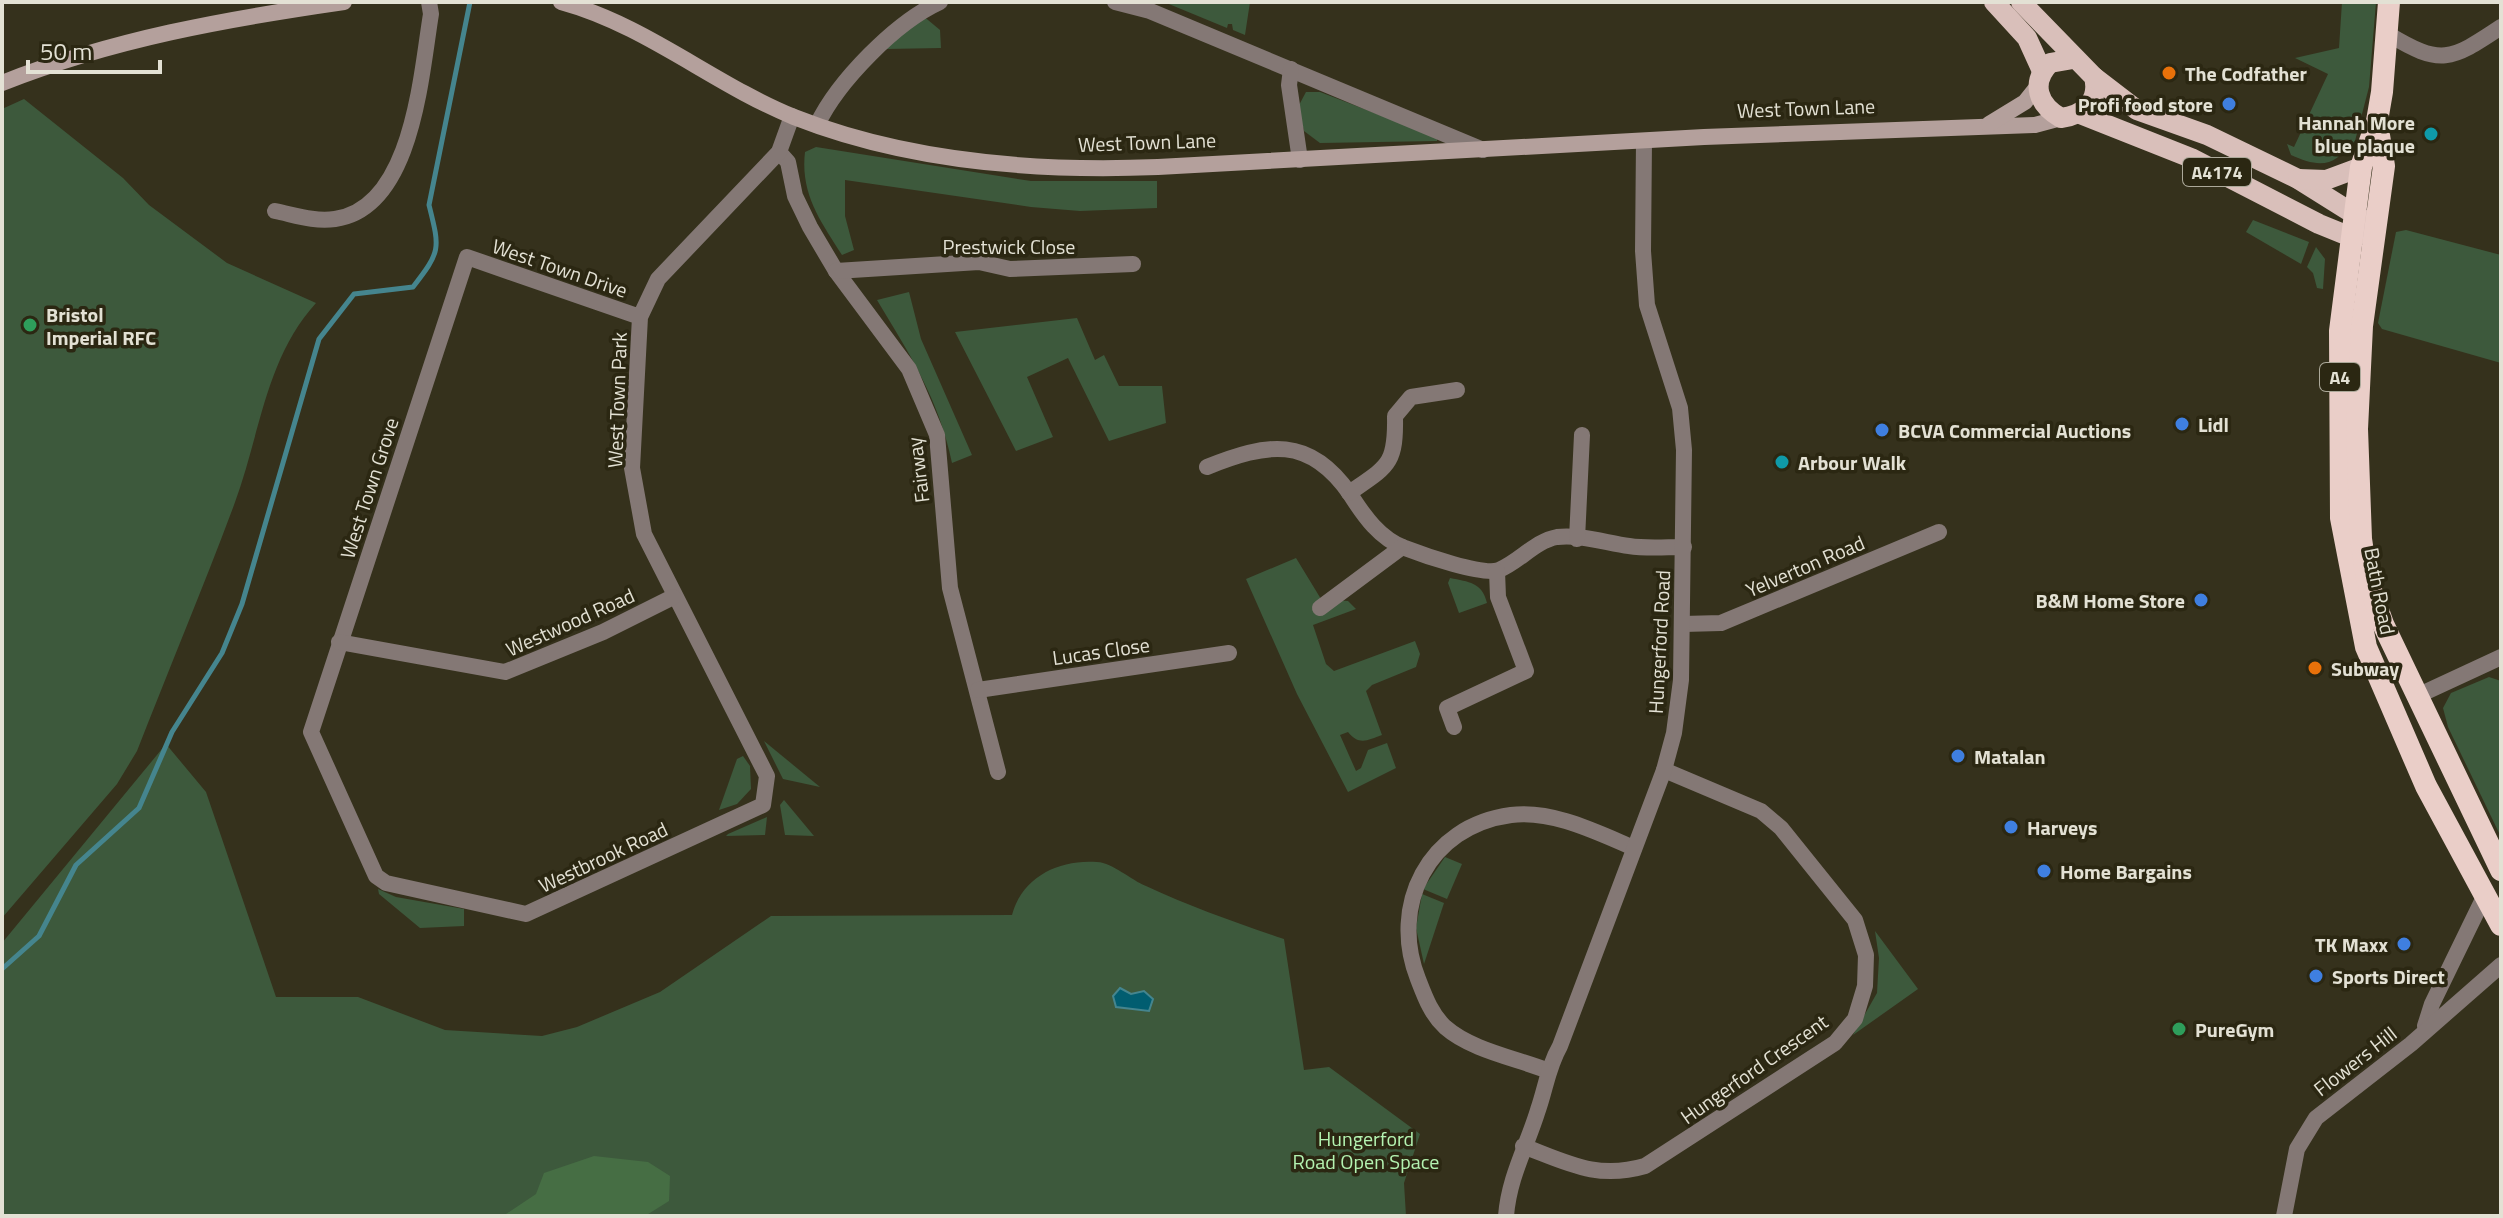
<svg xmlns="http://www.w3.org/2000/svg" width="2503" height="1218" viewBox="0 0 2503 1218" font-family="'Titillium Web',sans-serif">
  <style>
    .green { fill: #3d593c }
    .forest { fill: #466e44 }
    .water { fill: #015d70; stroke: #45858e; stroke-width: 2 }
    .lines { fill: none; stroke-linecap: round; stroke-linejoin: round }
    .stream { stroke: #45858e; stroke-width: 5 }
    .minor { stroke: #847875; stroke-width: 16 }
    .secondary { stroke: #b4a09c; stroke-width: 16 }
    .primary { stroke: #d9bfba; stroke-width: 20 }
    .trunk { stroke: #eacec8; stroke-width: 22 }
    .food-dot { fill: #e8710a; stroke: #2b2712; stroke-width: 3 }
    .shop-dot { fill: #3f7fe0; stroke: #2b2712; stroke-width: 3 }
    .culture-dot { fill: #0f9aa8; stroke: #2b2712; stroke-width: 3 }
    .leisure-dot { fill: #2e9e5b; stroke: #2b2712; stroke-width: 3 }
    .labels { text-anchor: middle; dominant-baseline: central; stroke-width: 7; stroke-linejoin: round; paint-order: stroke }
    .shield { fill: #2b2712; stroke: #aca99a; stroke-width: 2 }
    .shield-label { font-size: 18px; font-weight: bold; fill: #e3e1d4 }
    .poi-label { font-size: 20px; font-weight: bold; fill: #e3e1d4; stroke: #2b2712; text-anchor: start }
    .street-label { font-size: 20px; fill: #e3e1d4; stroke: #2b2712 }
    .park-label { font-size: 20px; fill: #b4f3b1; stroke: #2b2712 }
  </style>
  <rect width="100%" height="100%" fill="#35311c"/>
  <g class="green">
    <path d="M1164 2H1250L1245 35 1233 30 1232 24H1228L1227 28Z"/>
    <path d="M2342 2H2376L2369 87 2355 141 2353 143 2351 139C2337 169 2317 167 2291 155L2287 144 2294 147 2328 74 2295 58 2339 48Z"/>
    <path d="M922 15 940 30 941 48 886 49Z"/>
    <path d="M1306 92H1320L1437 137V141L1320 143 1304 131 1298 107Z"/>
    <path d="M24 99 123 178 149 205 227 263 316 303C265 359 260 436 234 505 203 588 169 669 137 751L117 784 2 918V109Z"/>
    <path d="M816 147 1031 181H1157V208L1080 211 1031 207 845 180V216L854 250 842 255C821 222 800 194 805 152Z"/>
    <path d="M2253 220 2309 242 2301 264 2246 232Z"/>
    <path d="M2406 230 2501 255V363L2382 329 2378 323 2396 232Z"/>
    <path d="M2316 247 2325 259 2323 289 2317 288 2313 273 2307 267Z"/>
    <path d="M909 292 921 339 972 455 952 463C939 399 910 355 877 300Z"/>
    <path d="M1077 318 1095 360 1104 355 1119 386H1162L1166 423 1109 441 1068 358 1027 377 1053 437 1016 451 955 332Z"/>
    <path d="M1296 558 1321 599 1348 601 1356 609 1313 625 1326 664 1334 671 1415 641 1420 654 1416 667 1372 685 1366 691 1382 735C1368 740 1359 746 1348 732L1340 735 1356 771 1361 768 1368 750 1387 743 1396 768 1348 792 1297 694 1246 579Z"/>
    <path d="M1450 578C1469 582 1482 582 1487 603L1459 613 1448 583Z"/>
    <path d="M2489 677 2501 681V837L2448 727 2443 708 2451 693Z"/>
    <path d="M764 741 820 787 783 779Z"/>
    <path d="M166 744 206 792 276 997H358L445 1030 542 1036 577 1027 660 992 771 916 1012 915C1022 877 1059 859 1097 862 1113 863 1131 880 1146 886 1191 907 1237 923 1284 939L1304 1070 1329 1067 1420 1134 1404 1183 1406 1216H2V943Z"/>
    <path d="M743 756 750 766 751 789 737 804 719 810 737 759Z"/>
    <path d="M784 800 814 836 785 835 780 805Z"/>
    <path d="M767 817 765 835 726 836 728 834Z"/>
    <path d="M1445 857 1462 864 1447 899 1423 889Z"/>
    <path d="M378 889 396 897 464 909V926L420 928 379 894Z"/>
    <path d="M1422 894 1444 903 1424 964 1416 928Z"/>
    <path d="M1875 931 1918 989 1853 1035 1877 993 1879 958Z"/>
  </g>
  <path class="forest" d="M594 1156 648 1162 670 1176 669 1201 645 1216H503L536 1194 544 1173Z"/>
  <path class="water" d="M1120 988 1131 994 1144 991 1153 999 1149 1011 1116 1007 1113 996Z"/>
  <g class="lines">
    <path class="stream" d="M2 969 39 936 76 865 139 808 172 732 222 653 242 604 319 339 354 294 413 287C441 251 440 249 429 205L470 2"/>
    <g class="minor">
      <path d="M1115 2 1150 11 1483 150"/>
      <path d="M2388 34C2441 66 2450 61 2501 27"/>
      <path d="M1291 69 1289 85 1300 160"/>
      <path d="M817 125C838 81 896 22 940 2"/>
      <path d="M779 152 788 162 795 196 810 227 836 271 909 369 937 435 950 588 998 772"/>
      <path d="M275 211C295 215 314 222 335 219 413 208 421 74 431 14L429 2"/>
      <path d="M836 271 979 262 1010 269 1133 264"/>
      <path d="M640 317 467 257 311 732 376 876 386 883 526 914 763 805 767 776 644 534 632 468 640 317 658 279 779 152 792 116"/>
      <path d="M1207 467C1267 443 1309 435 1350 494 1364 516 1380 539 1405 548 1423 555 1483 576 1499 570 1519 562 1535 541 1557 537 1579 534 1607 543 1629 546 1647 549 1666 547 1684 547"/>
      <path d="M1349 493C1388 466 1396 465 1395 416L1411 397 1457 390"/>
      <path d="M1577 539 1582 435"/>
      <path d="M1320 608 1402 547"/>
      <path d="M1683 624 1721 623 1939 532"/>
      <path d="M339 642 505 672 603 632 673 597"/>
      <path d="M978 690 1229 653"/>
      <path d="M2417 696 2501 657"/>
      <path d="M1454 727 1447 708 1526 671 1498 597 1497 571"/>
      <path d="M2425 1026 2432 1004 2484 897"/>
      <path d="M1546 1070C1515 1058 1471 1050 1445 1027 1431 1014 1425 997 1418 979 1389 906 1428 826 1511 815 1553 810 1596 832 1634 848"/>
      <path d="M1523 1146C1568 1163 1597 1180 1645 1166L1835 1043 1855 1019 1865 986 1866 955 1855 920 1781 828 1761 811 1664 770"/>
      <path d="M1506 1216C1509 1177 1527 1146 1538 1110 1546 1087 1548 1067 1560 1046L1664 770 1674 733 1681 680 1684 450 1680 408 1647 305 1643 251 1644 141"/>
      <path d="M2284 1216 2297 1149 2316 1118 2411 1044 2501 965"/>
    </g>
    <g class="secondary">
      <path d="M561 2C646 25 713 84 794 117 908 162 1036 172 1158 167L1704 137 2035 125 2061 118"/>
      <path d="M2 83C113 39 226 19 344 2"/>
      <path d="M1989 124 2025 102 2037 87"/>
    </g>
    <g class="primary">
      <path d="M1994 2 2027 38 2042 71"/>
      <path d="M2021 2 2094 77C2100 101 2084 115 2061 118 2038 105 2030 83 2050 63L2073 59"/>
      <path d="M2094 77 2137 110 2207 135 2298 179 2365 221"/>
      <path d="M2080 114 2191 158 2319 224 2351 237 2367 232"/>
      <path d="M2298 179 2326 180 2361 167"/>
    </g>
    <g class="trunk">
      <path d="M2389 2 2382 92 2377 121 2361 167 2340 331 2341 518 2366 647 2426 786 2501 925"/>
      <path d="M2377 123 2384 166 2362 326 2357 429 2361 539 2367 579 2383 624 2501 870"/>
    </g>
  </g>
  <g class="food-dot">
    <circle cx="2169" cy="73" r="8"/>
    <circle cx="2315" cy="668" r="8"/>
  </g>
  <g class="shop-dot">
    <circle cx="2229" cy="104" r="8"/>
    <circle cx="2182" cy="424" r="8"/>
    <circle cx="1882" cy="430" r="8"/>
    <circle cx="2201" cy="600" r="8"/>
    <circle cx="1958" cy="756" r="8"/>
    <circle cx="2011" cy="827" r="8"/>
    <circle cx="2044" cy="871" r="8"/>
    <circle cx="2404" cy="944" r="8"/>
    <circle cx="2316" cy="976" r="8"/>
  </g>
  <g class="culture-dot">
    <circle cx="2431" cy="134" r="8"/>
    <circle cx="1782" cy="462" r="8"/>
  </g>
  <g class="leisure-dot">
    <circle cx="30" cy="325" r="8"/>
    <circle cx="2179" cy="1029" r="8"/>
  </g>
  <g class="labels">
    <g class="shield">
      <rect x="2183" y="158" width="68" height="28" rx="6"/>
      <rect x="2320" y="363" width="40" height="28" rx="6"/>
    </g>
    <g class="shield-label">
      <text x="2217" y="172">A4174</text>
      <text x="2340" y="377">A4</text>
    </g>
    <g class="poi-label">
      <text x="2185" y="73">The Codfather</text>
      <text x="2213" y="104" text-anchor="end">Profi food store</text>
      <text x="2415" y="122" text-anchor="end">Hannah More<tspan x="2415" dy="23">blue plaque</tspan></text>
      <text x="46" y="314">Bristol<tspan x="46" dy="23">Imperial RFC</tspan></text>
      <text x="2198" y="424">Lidl</text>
      <text x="1898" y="430">BCVA Commercial Auctions</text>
      <text x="1798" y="462">Arbour Walk</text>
      <text x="2185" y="600" text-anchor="end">B&amp;M Home Store</text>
      <text x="2331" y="668">Subway</text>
      <text x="1974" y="756">Matalan</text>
      <text x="2027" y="827">Harveys</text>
      <text x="2060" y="871">Home Bargains</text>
      <text x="2388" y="944" text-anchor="end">TK Maxx</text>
      <text x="2332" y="976">Sports Direct</text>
      <text x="2195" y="1029">PureGym</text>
    </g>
    <g class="street-label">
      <text transform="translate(1806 108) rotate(-2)">West Town Lane</text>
      <text transform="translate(1147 142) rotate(-2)">West Town Lane</text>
      <text x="1009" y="246">Prestwick Close</text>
      <text transform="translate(560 268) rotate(19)">West Town Drive</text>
      <text transform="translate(617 400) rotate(-88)">West Town Park</text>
      <text transform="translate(918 470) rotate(-97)">Fairway</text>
      <text transform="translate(369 488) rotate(-72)">West Town Grove</text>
      <text transform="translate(1805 566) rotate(-23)">Yelverton Road</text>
      <text transform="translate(2380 591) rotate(79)">Bath Road</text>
      <text transform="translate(570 622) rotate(-24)">Westwood Road</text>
      <text transform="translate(1659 642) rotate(-87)">Hungerford Road</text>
      <text transform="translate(1101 651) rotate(-8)">Lucas Close</text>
      <text transform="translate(603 857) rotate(-25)">Westbrook Road</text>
      <text transform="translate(2355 1061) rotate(-38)">Flowers Hill</text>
      <text transform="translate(1754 1069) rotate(-35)">Hungerford Crescent</text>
    </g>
    <g class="park-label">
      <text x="1366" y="1138">Hungerford<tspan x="1366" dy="23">Road Open Space</tspan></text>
    </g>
  </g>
  <rect width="2503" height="1218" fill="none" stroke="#e3e1d4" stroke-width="8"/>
  <path d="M28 60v12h132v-12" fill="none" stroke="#e3e1d4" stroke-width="4"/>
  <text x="40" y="60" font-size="24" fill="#e3e1d4" stroke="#2b2712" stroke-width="6" paint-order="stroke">50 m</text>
</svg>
